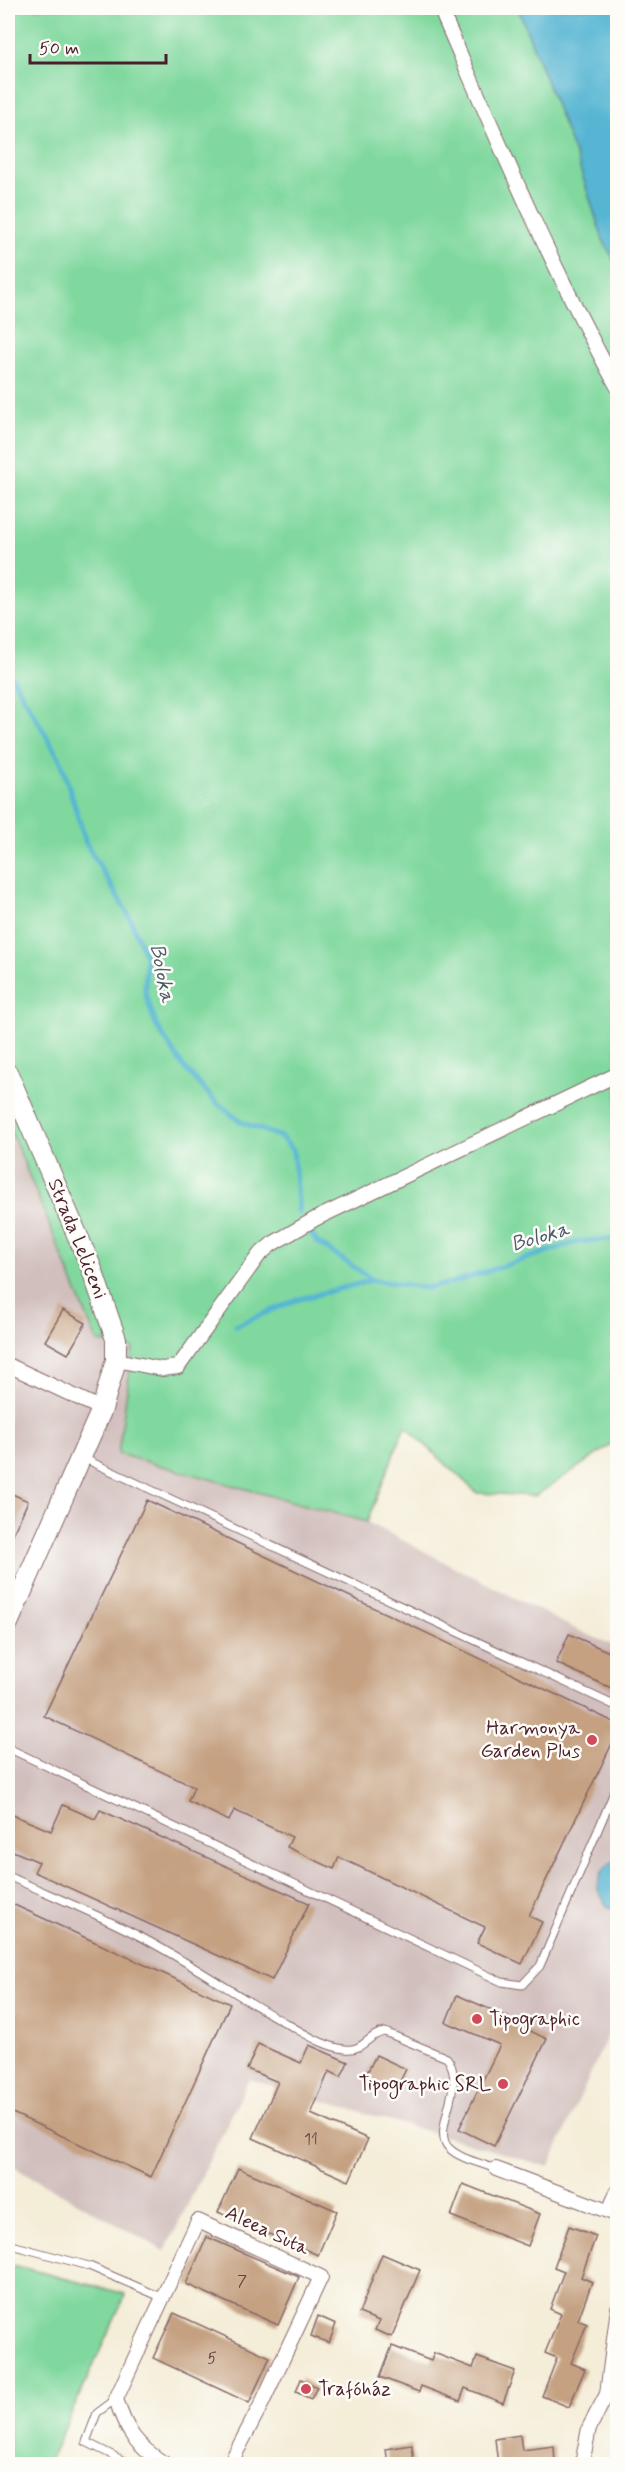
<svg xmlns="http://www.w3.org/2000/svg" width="625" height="2472" viewBox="0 0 625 2472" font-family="Mynerve,sans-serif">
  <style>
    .industrial { fill: #d1bfbd }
    .green { fill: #80d89e; stroke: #657c64; stroke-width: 1.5 }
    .water { fill: #54b5d3; stroke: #4f6a7f; stroke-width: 1.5 }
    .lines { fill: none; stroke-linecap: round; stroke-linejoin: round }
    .stream { stroke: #54b5d3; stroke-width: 5 }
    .building { fill: #c5a182 }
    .lane-casing { stroke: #866768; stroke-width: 9 }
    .street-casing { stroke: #866768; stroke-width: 16 }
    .secondary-casing { stroke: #866768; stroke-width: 22 }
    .lane { stroke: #fff; stroke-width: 7 }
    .street { stroke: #fff; stroke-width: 14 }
    .secondary { stroke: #fff; stroke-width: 20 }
    .poi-dot { fill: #d1495b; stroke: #fdfcf7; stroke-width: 2 }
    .labels { text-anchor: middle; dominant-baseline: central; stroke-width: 5; stroke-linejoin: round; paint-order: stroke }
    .number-label { font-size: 16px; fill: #694041 }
    .street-label { font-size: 20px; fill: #4a1f2b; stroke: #fdfcf7 }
    .poi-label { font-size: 20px; fill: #4a1f2b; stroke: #fdfcf7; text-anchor: end }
    .water-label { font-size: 21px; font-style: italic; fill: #4e5b6e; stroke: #fdfcf7 }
  </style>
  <rect width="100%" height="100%" fill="#fdfcf7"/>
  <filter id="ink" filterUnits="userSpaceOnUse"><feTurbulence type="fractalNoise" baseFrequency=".0167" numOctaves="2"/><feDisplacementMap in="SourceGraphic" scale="12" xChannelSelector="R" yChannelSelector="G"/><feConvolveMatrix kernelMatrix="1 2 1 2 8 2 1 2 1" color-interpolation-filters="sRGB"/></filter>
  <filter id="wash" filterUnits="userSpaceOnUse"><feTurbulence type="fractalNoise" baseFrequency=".008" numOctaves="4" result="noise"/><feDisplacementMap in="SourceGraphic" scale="24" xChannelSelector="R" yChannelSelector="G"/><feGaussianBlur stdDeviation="1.35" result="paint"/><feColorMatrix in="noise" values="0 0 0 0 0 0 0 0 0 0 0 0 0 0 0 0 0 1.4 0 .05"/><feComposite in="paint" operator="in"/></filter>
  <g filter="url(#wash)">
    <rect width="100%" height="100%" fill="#f4edd8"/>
    <path class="industrial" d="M8 1124 97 1340 133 1348 119 1454 367 1522 579 1631 617 1647V2014L549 2167 249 2079 165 2251 8 2164Z"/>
    <g class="green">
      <path d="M8 8H617V1441L535 1496 477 1493 405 1426 367 1522 118 1454 133 1348 97 1341 8 1124Z"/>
      <path d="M8 2264 126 2294 48 2464H8Z"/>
    </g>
    <g class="water">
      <path d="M518 8H617V266L603 240 578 162Z"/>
      <path d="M617 1860H618L617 1911 607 1906 598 1890C598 1875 603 1865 617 1860Z"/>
    </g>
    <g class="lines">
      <g class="stream">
        <path d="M8 670 61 761 86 843 129 916 146 957 145 993 156 1025 183 1066 215 1101 241 1122 281 1137 293 1150 299 1213"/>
        <path d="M311 1233 317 1242 373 1280 426 1288 451 1283 577 1242 618 1238"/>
        <path d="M235 1326 296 1300 373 1280"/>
      </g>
    </g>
    <g id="blocks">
      <g class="building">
        <path d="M63 1310 86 1323 68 1354 45 1341Z"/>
        <path d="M8 1492 28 1501 8 1545Z"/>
        <path d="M147 1500 618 1724V1731L529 1916 542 1922 522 1964 477 1943 485 1927 339 1857 334 1869 287 1847 292 1837 234 1810 229 1821 188 1801 194 1787 44 1716Z"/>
        <path d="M569 1634 618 1656V1691L556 1663Z"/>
        <path d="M63 1805 95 1819 100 1810 309 1903 272 1980 34 1872 39 1862 8 1849V1813L51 1831Z"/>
        <path d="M8 1902 230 2004 151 2177 8 2111Z"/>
        <path d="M457 1995 508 2017 506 2019 547 2039 494 2146 459 2129 500 2045 446 2022Z"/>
        <path d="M258 2044 301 2063 309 2045 348 2062 341 2077 329 2071 311 2114 368 2139 349 2181 253 2138 278 2082 247 2069Z"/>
        <path d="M376 2055 406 2069 395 2092 365 2077Z"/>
        <path d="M238 2168 337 2211 318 2255 218 2212Z"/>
        <path d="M463 2184 540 2214 528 2246 451 2216Z"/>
        <path d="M569 2226 596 2236 581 2277 592 2282 578 2320 587 2324 571 2363 585 2369 569 2407 542 2396 557 2358 545 2353 561 2314 550 2309 564 2271 554 2267Z"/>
        <path d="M207 2237 299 2277 278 2325 186 2284Z"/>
        <path d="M382 2254 420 2270 392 2337 375 2330 379 2321 359 2313Z"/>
        <path d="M174 2313 270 2357 249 2403 153 2358Z"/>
        <path d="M318 2316 336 2324 329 2343 311 2336Z"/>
        <path d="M392 2346 431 2361 434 2353 473 2368 477 2357 515 2371 503 2403 465 2388 460 2401 421 2386 419 2392 380 2377Z"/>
        <path d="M301 2379 317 2387 311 2399 296 2392Z"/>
        <path d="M520 2435 522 2450 554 2446 555 2464H498L495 2439Z"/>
        <path d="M412 2445 414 2464H388L386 2449Z"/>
      </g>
    </g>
  </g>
  <g filter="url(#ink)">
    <use href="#blocks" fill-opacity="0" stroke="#866768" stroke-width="1.5"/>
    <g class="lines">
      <g class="lane-casing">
        <g id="lane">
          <path d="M83 1458 618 1707"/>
          <path d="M8 1748 502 1982 522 1985 540 1966 618 1783"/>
          <path d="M8 1876C50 1895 95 1913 137 1935 190 1962 238 1997 291 2026 307 2035 326 2047 345 2049 363 2052 369 2033 385 2032L447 2058C468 2085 430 2130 449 2148 460 2159 481 2163 496 2169"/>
          <path d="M8 2244 89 2266 161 2297"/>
          <path d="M116 2399 97 2413 86 2442 130 2464"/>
        </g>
      </g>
      <g class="street-casing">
        <g id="street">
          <path d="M440 8C496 136 550 265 618 388"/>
          <path d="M116 1360 162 1369 178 1367 259 1255 272 1244 315 1219 618 1074"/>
          <path d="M8 1365 102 1409"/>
          <path d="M496 2169 618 2215"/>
          <path d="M609 2211 618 2190"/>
          <path d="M165 2464C136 2446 126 2431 116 2399L198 2221 321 2277 262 2403 230 2464"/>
          <path d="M582 2464 589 2428 607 2394 618 2308"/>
        </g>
      </g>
      <g class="secondary-casing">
        <path id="secondary" d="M8 1074 91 1267 116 1339V1360L102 1409 8 1623"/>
      </g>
      <use href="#lane" class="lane"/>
      <use href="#street" class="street"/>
      <use href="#secondary" class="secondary"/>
    </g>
  </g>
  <g class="poi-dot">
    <circle cx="592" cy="1740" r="6"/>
    <circle cx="477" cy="2019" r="6"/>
    <circle cx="503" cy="2084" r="6"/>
    <circle cx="306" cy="2389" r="6"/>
  </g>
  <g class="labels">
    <g class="number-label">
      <text x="311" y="2139">11</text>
      <text x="242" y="2281">7</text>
      <text x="212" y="2358">5</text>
    </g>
    <g class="street-label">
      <text transform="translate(77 1239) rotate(68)">Strada Leliceni</text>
      <text transform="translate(267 2231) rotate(25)">Aleea Suta</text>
    </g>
    <g class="poi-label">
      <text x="580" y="1728">Harmonya<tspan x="580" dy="23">Garden Plus</tspan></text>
      <text x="489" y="2019" text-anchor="start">Tipographic</text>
      <text x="491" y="2084">Tipographic SRL</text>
      <text x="318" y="2389" text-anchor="start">Trafóház</text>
    </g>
    <g class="water-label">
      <text transform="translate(162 973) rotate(79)">Boloka</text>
      <text transform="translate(540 1237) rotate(-16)">Boloka</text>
    </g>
  </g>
  <rect width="625" height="2472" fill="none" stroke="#fdfcf7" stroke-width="30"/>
  <path d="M30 54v9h136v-9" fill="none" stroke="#4a1f2b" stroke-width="3"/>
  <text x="39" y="54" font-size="18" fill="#4a1f2b" stroke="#fdfcf7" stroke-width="4.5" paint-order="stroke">50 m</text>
</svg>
